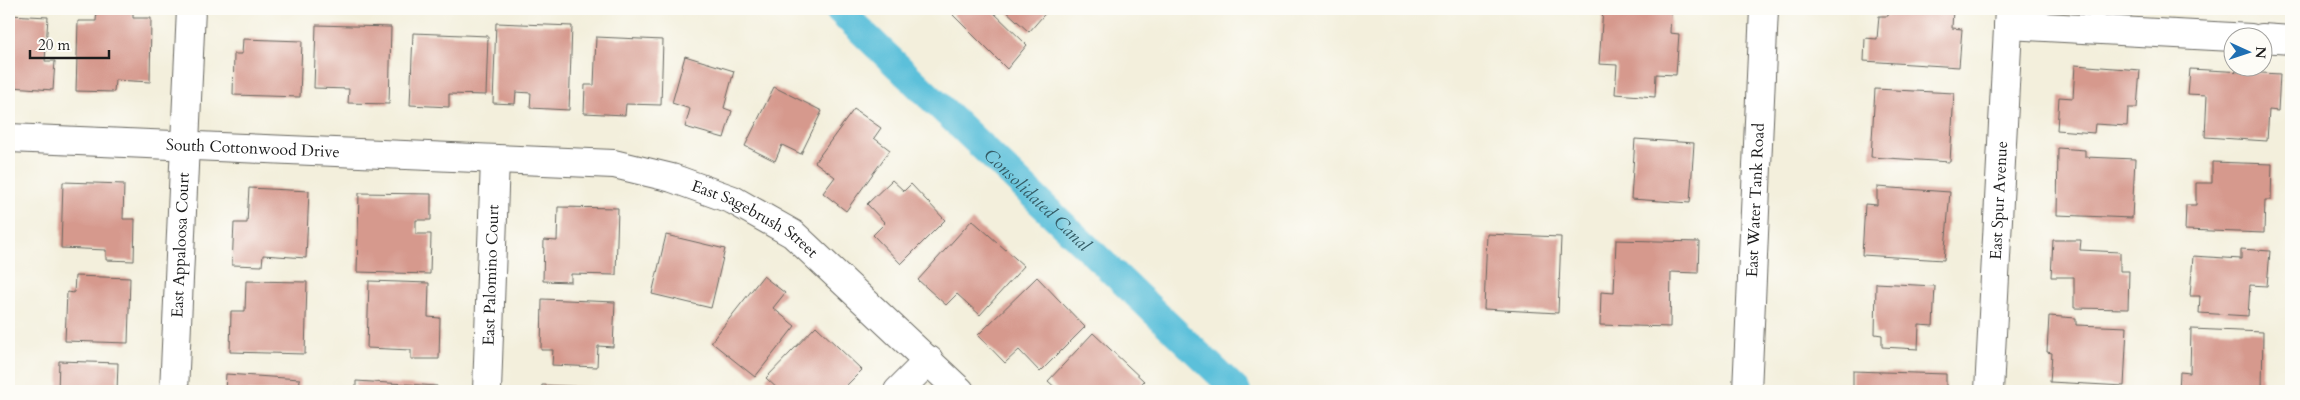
<svg xmlns="http://www.w3.org/2000/svg" width="2300" height="400" viewBox="0 0 2300 400" font-family="Cardo,serif">
  <style>
    .lines { fill: none; stroke-linecap: round; stroke-linejoin: round }
    .canal { stroke: #5cc0da; stroke-width: 28 }
    .building { fill: #d6998d }
    .minor-casing { stroke: #67665f; stroke-width: 30 }
    .minor { stroke: #fff; stroke-width: 28 }
    .labels { text-anchor: middle; dominant-baseline: central; stroke-width: 5; stroke-linejoin: round; paint-order: stroke }
    .street-label { font-size: 16px; fill: #1c1c1c; stroke: #fdfcf7 }
    .water-label { font-size: 18px; font-style: italic; fill: #365e68; stroke: #fdfcf7 }
  </style>
  <rect width="100%" height="100%" fill="#fdfcf7"/>
  <filter id="ink" filterUnits="userSpaceOnUse"><feTurbulence type="fractalNoise" baseFrequency=".02" numOctaves="2"/><feDisplacementMap in="SourceGraphic" scale="10" xChannelSelector="R" yChannelSelector="G"/><feConvolveMatrix kernelMatrix="1 2 1 2 8 2 1 2 1" color-interpolation-filters="sRGB"/></filter>
  <filter id="wash" filterUnits="userSpaceOnUse"><feTurbulence type="fractalNoise" baseFrequency=".0096" numOctaves="4" result="noise"/><feDisplacementMap in="SourceGraphic" scale="20" xChannelSelector="R" yChannelSelector="G"/><feGaussianBlur stdDeviation="1.12" result="paint"/><feColorMatrix in="noise" values="0 0 0 0 0 0 0 0 0 0 0 0 0 0 0 0 0 1.4 0 .05"/><feComposite in="paint" operator="in"/></filter>
  <g filter="url(#wash)">
    <rect width="100%" height="100%" fill="#f3efdc"/>
    <g class="lines">
      <path class="canal" id="s1" d="M838 9 1237 391"/>
    </g>
    <g id="blocks">
      <g class="building">
        <path d="M97 9 133 10V18H151L150 82 115 80 114 92 76 91 78 21H96Z"/>
        <path d="M959 9H990L1027 45 1007 69 953 15Z"/>
        <path d="M1004 9H1049L1029 32Z"/>
        <path d="M1603 9H1671L1670 33 1679 34 1676 75 1656 74 1655 97 1615 94 1617 65 1599 64Z"/>
        <path d="M1889 9H1953L1952 28 1962 29 1959 67 1864 61 1865 38 1877 39 1879 16H1888Z"/>
        <path d="M9 15 48 17 45 61H55L53 90 12 87 13 77H9Z"/>
        <path d="M496 23 572 26 569 110 530 108 531 93 516 92 515 104 493 103Z"/>
        <path d="M316 25 391 27 389 104 348 103 349 89 314 88Z"/>
        <path d="M413 33 488 36 486 95 449 94V107L410 105Z"/>
        <path d="M596 37 663 40 661 105 626 104 625 115 584 113 585 85H594Z"/>
        <path d="M243 39 302 41 300 97 233 95 234 54H242Z"/>
        <path d="M685 56 734 71 724 108 732 111 724 138 685 127 690 109 672 103Z"/>
        <path d="M2075 65 2140 70 2137 108H2128L2127 126 2095 124 2094 133 2057 130 2059 97 2073 98Z"/>
        <path d="M2190 69 2280 74 2278 111 2269 110 2267 141 2205 137 2207 95 2188 94Z"/>
        <path d="M774 87 822 111 801 154 782 145 775 161 745 146Z"/>
        <path d="M1875 89 1954 93 1950 162 1871 157Z"/>
        <path d="M854 109 881 128 874 138 890 150 846 211 823 193 835 177 815 162Z"/>
        <path d="M1635 139 1694 143 1690 203 1631 199Z"/>
        <path d="M2058 148 2085 150V157L2135 159 2132 218 2057 215Z"/>
        <path d="M2212 162 2272 164 2271 200H2265L2264 233 2185 230 2186 205H2196V183H2212Z"/>
        <path d="M892 180 904 191 911 184 945 220 901 264 873 235 885 223 867 204Z"/>
        <path d="M63 182 124 184 123 219H135L134 261 106 260V250L61 248Z"/>
        <path d="M1877 187 1950 192 1944 260 1862 255 1865 204 1877 205Z"/>
        <path d="M249 188 309 191 306 258 263 255 262 266 232 265 234 223H247Z"/>
        <path d="M359 193 431 194V220H416V234H431L430 274 357 272Z"/>
        <path d="M558 207 618 208 616 275 571 274V282L543 281 544 240 557 241Z"/>
        <path d="M972 220 1024 266 980 315 957 294 946 305 918 280Z"/>
        <path d="M1487 234 1561 237 1558 313 1484 309Z"/>
        <path d="M666 235 725 249 711 308 652 294Z"/>
        <path d="M1616 240 1699 242 1698 273 1671 272 1670 327 1600 325 1601 292 1614 293Z"/>
        <path d="M2053 240H2081L2080 250 2120 252V271H2129L2128 309 2074 308V277H2051Z"/>
        <path d="M2241 249 2270 251 2267 286 2250 285 2248 316 2199 313 2200 296H2190L2193 256 2241 259Z"/>
        <path d="M75 276 130 278 128 343 65 341 67 292 74 293Z"/>
        <path d="M763 276 785 293 773 308 795 326 755 377 711 342Z"/>
        <path d="M1037 277 1085 327 1040 372 1019 350 1005 363 978 335Z"/>
        <path d="M246 281 307 282 305 354 230 352 231 311H245Z"/>
        <path d="M369 281 429 283 428 317 440 318 439 359H411V350L367 348Z"/>
        <path d="M1876 283 1935 286 1933 326 1919 325 1918 349 1882 347V335L1875 334Z"/>
        <path d="M542 299 615 302 613 347 598 346 597 367 552 365 553 350H541Z"/>
        <path d="M2049 316 2076 318V325L2127 327 2124 386 2050 382 2052 353 2047 352Z"/>
        <path d="M816 326 862 370 841 391H780L766 378Z"/>
        <path d="M2191 329 2263 332 2262 391H2179L2180 372 2190 373Z"/>
        <path d="M1093 333 1144 381 1135 391H1059L1048 381Z"/>
        <path d="M59 361 118 363 117 391H58Z"/>
        <path d="M1853 371 1946 374V391H1853Z"/>
        <path d="M226 374 300 379 299 391H225Z"/>
        <path d="M356 381 437 386V391H356Z"/>
        <path d="M542 385 615 388V391H541Z"/>
      </g>
    </g>
  </g>
  <g filter="url(#ink)">
    <use href="#blocks" fill-opacity="0" stroke="#67665f" stroke-width="1"/>
    <g class="lines">
      <g class="minor-casing">
        <g id="minor">
          <path d="M2008 25 2251 38"/>
          <path d="M2262 38 2291 40"/>
          <path id="s2" d="M9 138 614 164 672 178 733 200 793 234 960 391"/>
          <path id="s3" d="M174 391 191 9"/>
          <path id="s4" d="M487 391 495 159"/>
          <path d="M898 391 929 360"/>
          <path id="s5" d="M1747 391 1764 9"/>
          <path id="s6" d="M1989 391 2009 9"/>
        </g>
      </g>
      <use href="#minor" class="minor"/>
    </g>
  </g>
  <g class="labels">
    <g class="street-label">
      <text stroke="none"><textPath href="#s2" startOffset="244">South Cottonwood Drive</textPath></text>
      <text stroke="none"><textPath href="#s5" startOffset="191">East Water Tank Road</textPath></text>
      <text stroke="none"><textPath href="#s6" startOffset="191">East Spur Avenue</textPath></text>
      <text stroke="none"><textPath href="#s2" startOffset="758">East Sagebrush Street</textPath></text>
      <text stroke="none"><textPath href="#s3" startOffset="146">East Appaloosa Court</textPath></text>
      <text stroke="none"><textPath href="#s4" startOffset="116">East Palomino Court</textPath></text>
    </g>
    <g class="water-label">
      <text stroke="none"><textPath href="#s1" startOffset="276">Consolidated Canal</textPath></text>
    </g>
  </g>
  <rect width="2300" height="400" fill="none" stroke="#fdfcf7" stroke-width="30"/>
  <g transform="translate(2248 52) rotate(93)"><circle r="24" fill="#fdfcf7" stroke="#a3a29f"/>
  <path d="M0-4L9 19L0 12L-9 19Z" fill="#1f6fb2"/>
  <text y="-8" font-size="14" font-weight="bold" text-anchor="middle" fill="#1c1c1c">N</text>
  </g>
  <path d="M30 50v8h79v-8" fill="none" stroke="#1c1c1c" stroke-width="2.5"/>
  <text x="38" y="50" font-size="15" fill="#1c1c1c" stroke="#fdfcf7" stroke-width="4" paint-order="stroke">20 m</text>
</svg>
